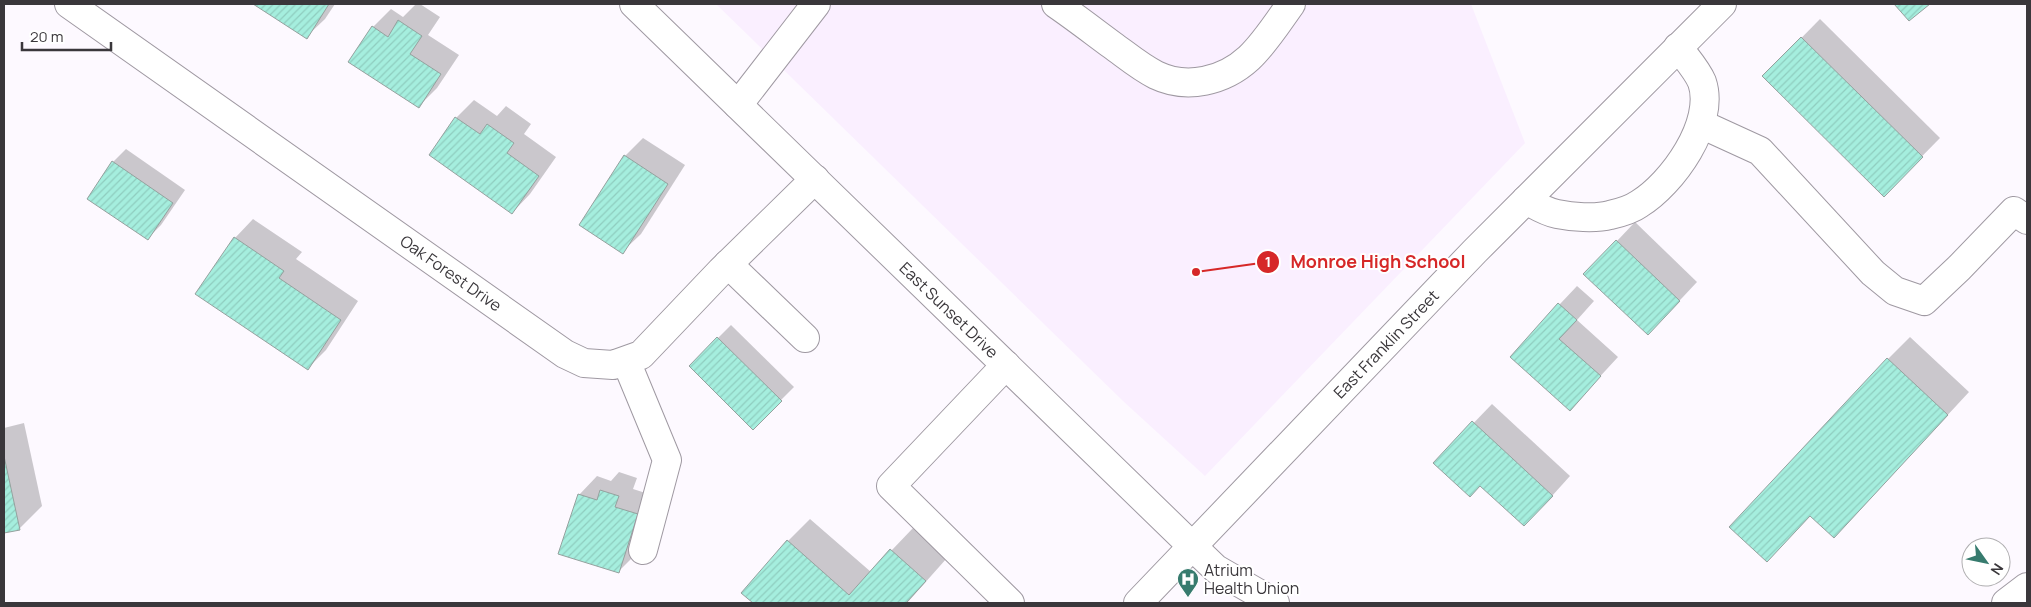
<svg xmlns="http://www.w3.org/2000/svg" width="2031" height="607" viewBox="0 0 2031 607" font-family="Manrope,sans-serif">
  <style>
    .built { fill: #faefff }
    .shadow { fill: #0003 }
    .building { fill: url(#building-hatch); stroke: #95a19e }
    .lines { fill: none; stroke-linecap: round; stroke-linejoin: round }
    .minor-casing { stroke: #9f99a2; stroke-width: 30 }
    .major-casing { stroke: #9f99a2; stroke-width: 30 }
    .minor { stroke: #fff; stroke-width: 28 }
    .major { stroke: #fff; stroke-width: 28 }
    .labels { text-anchor: middle; dominant-baseline: central; stroke-width: 4; stroke-linejoin: round; paint-order: stroke }
    .street-label { font-size: 16px; fill: #3a373b; stroke: #fff }
    .poi-label { font-size: 16px; fill: #3a373b; stroke: #fff; text-anchor: start }
    .leader { fill: none; stroke: #d62828; stroke-width: 2 }
    .callout-dot { fill: #d62828; stroke: #fff; stroke-width: 2 }
    .mark-label { font-size: 15px; text-anchor: middle; font-weight: bold; fill: #fff }
    .callout-label { font-size: 18px; text-anchor: middle; font-weight: bold; fill: #d62828; stroke: #fff; stroke-width: 4; stroke-linejoin: round; paint-order: stroke }
  </style>
  <defs>
    <pattern id="building-hatch" width="6" height="6" patternUnits="userSpaceOnUse" patternTransform="scale(1.25)"><rect width="6" height="6" fill="#a5eede"/><path d="M-1 1l2-2M0 6l6-6M5 7l2-2" fill="none" stroke="#8fcdbf"/></pattern>
  </defs>
  <rect width="100%" height="100%" fill="#fdf9ff"/>
  <path class="built" d="M716 4H1471L1525 143 1205 476 1123 401Z"/>
  <g class="shadow">
    <path d="M255 4H335L325 19 306 37Z"/>
    <path d="M416 4H420L440 17 428 35 459 55 437 88 419 106 373 27 391 9 403 17Z"/>
    <path d="M1820 19 1940 138 1884 195 1764 76Z"/>
    <path d="M474 100 497 116 506 106 531 124 524 134 556 157 530 194 512 213 456 118Z"/>
    <path d="M643 138 685 165 641 234 622 252 625 156Z"/>
    <path d="M126 149 185 190 161 225 148 238 113 162Z"/>
    <path d="M253 219 302 252 296 259 358 301 326 350 308 368 235 238Z"/>
    <path d="M1635 222 1697 282 1666 315 1617 241Z"/>
    <path d="M1577 286 1594 301 1577 320 1618 357 1570 409 1511 356Z"/>
    <path d="M731 325 794 387 753 428 690 366Z"/>
    <path d="M1910 337 1969 392 1856 514 1811 515 1767 561 1888 359Z"/>
    <path d="M1492 404 1570 476 1543 506 1481 484 1435 463Z"/>
    <path d="M24 423 42 506 20 528 4 532V428Z"/>
    <path d="M619 472 637 478 633 489 655 496 637 553 618 572 579 495 597 476 611 481Z"/>
    <path d="M810 519 871 572 913 528 947 558 907 603H755L743 593 788 541Z"/>
  </g>
  <g class="building">
    <path d="M253 4H329L307 39Z"/>
    <path d="M1894 4H1930L1909 21Z"/>
    <path d="M398 20 422 36 410 54 441 74 419 108 348 62 372 26 388 37Z"/>
    <path d="M1801 37 1923 157 1884 197 1762 76Z"/>
    <path d="M455 117 480 134 487 124 514 143 507 153 539 176 512 214 429 155Z"/>
    <path d="M624 155 668 184 623 254 579 225Z"/>
    <path d="M112 161 173 203 148 240 87 199Z"/>
    <path d="M234 237 284 271 279 278 341 320 308 370 195 294Z"/>
    <path d="M1616 240 1680 301 1648 335 1583 274Z"/>
    <path d="M1558 303 1577 320 1559 339 1601 376 1570 411 1510 357Z"/>
    <path d="M717 337 782 401 753 430 689 366Z"/>
    <path d="M1887 358 1948 415 1834 538 1810 516 1767 562 1729 527Z"/>
    <path d="M1472 421 1553 496 1524 526 1480 486 1470 497 1433 463Z"/>
    <path d="M4 456 20 530 4 533Z"/>
    <path d="M600 490 619 496 615 507 638 514 619 573 558 554 578 494 597 500Z"/>
    <path d="M787 540 849 595 890 549 926 581 906 603H753L741 593Z"/>
  </g>
  <g class="lines">
    <g class="minor-casing">
      <g id="minor">
        <path d="M69 4 565 354 584 363 613 365 641 355 721 271 815 179"/>
        <path d="M634 4 1193 547 1216 569 1275 603"/>
        <path d="M1056 4C1075 17 1093 31 1112 45 1126 55 1140 67 1156 75 1187 90 1224 81 1249 58 1265 43 1278 22 1291 4"/>
        <path d="M738 105 816 4"/>
        <path d="M1701 124 1760 151 1873 273 1895 291 1924 301 1959 268 2014 211 2027 220"/>
        <path d="M1526 200C1535 205 1546 212 1557 214 1572 217 1595 219 1610 215 1619 213 1632 209 1639 204 1672 184 1716 123 1702 82 1697 70 1686 58 1678 47"/>
        <path d="M728 264 805 338"/>
        <path d="M626 361 667 460 643 550"/>
        <path d="M1006 365 891 486 1010 603"/>
        <path d="M2006 603 2027 587"/>
      </g>
    </g>
    <g class="major-casing">
      <path id="major" d="M1138 603 1475 251 1722 4"/>
    </g>
    <use href="#minor" class="minor"/>
    <use href="#major" class="major"/>
  </g>
  <defs>
    <g id="hospital-pin" transform="scale(1.125)"><path d="M0 17L-7.5 6A9.5 9.5 0 1 1 7.5 6Z" fill="#377b6e" stroke="#fff"/><path d="M-5-5h3v3.5h4V-5h3V5h-3V1.5h-4V5h-3Z" fill="#fff"/></g>
  </defs>
  <g fill-rule="evenodd">
    <use href="#hospital-pin" x="1188" y="579"/>
  </g>
  <g class="labels">
    <g class="street-label">
      <text transform="translate(451 273) rotate(35)">Oak Forest Drive</text>
      <text transform="translate(949 310) rotate(44)">East Sunset Drive</text>
      <text transform="translate(1386 344) rotate(-46)">East Franklin Street</text>
    </g>
    <g class="poi-label">
      <text x="1204" y="570">Atrium<tspan x="1204" dy="18">Health Union</tspan></text>
    </g>
  </g>
  <path class="leader" d="M1196 272L1268 262"/>
  <g class="callout-dot">
    <circle cx="1196" cy="272" r="5"/>
    <circle cx="1268" cy="262" r="12"/>
  </g>
  <g class="mark-label">
    <text x="1268" y="267">1</text>
  </g>
  <g class="callout-label">
    <text x="1378" y="268">Monroe High School</text>
  </g>
  <rect width="2031" height="607" fill="none" stroke="#3a373b" stroke-width="10"/>
  <g transform="translate(1986 562) rotate(123)"><circle r="24" fill="#ffffff" stroke="#b0afb1"/>
  <path d="M0-4L9 19L0 12L-9 19Z" fill="#377b6e"/>
  <text y="-8" font-size="14" font-weight="bold" text-anchor="middle" fill="#3a373b">N</text>
  </g>
  <path d="M22 42v8h89v-8" fill="none" stroke="#3a373b" stroke-width="2.5"/>
  <text x="30" y="42" font-size="15" fill="#3a373b" stroke="#ffffff" stroke-width="4" paint-order="stroke">20 m</text>
</svg>
